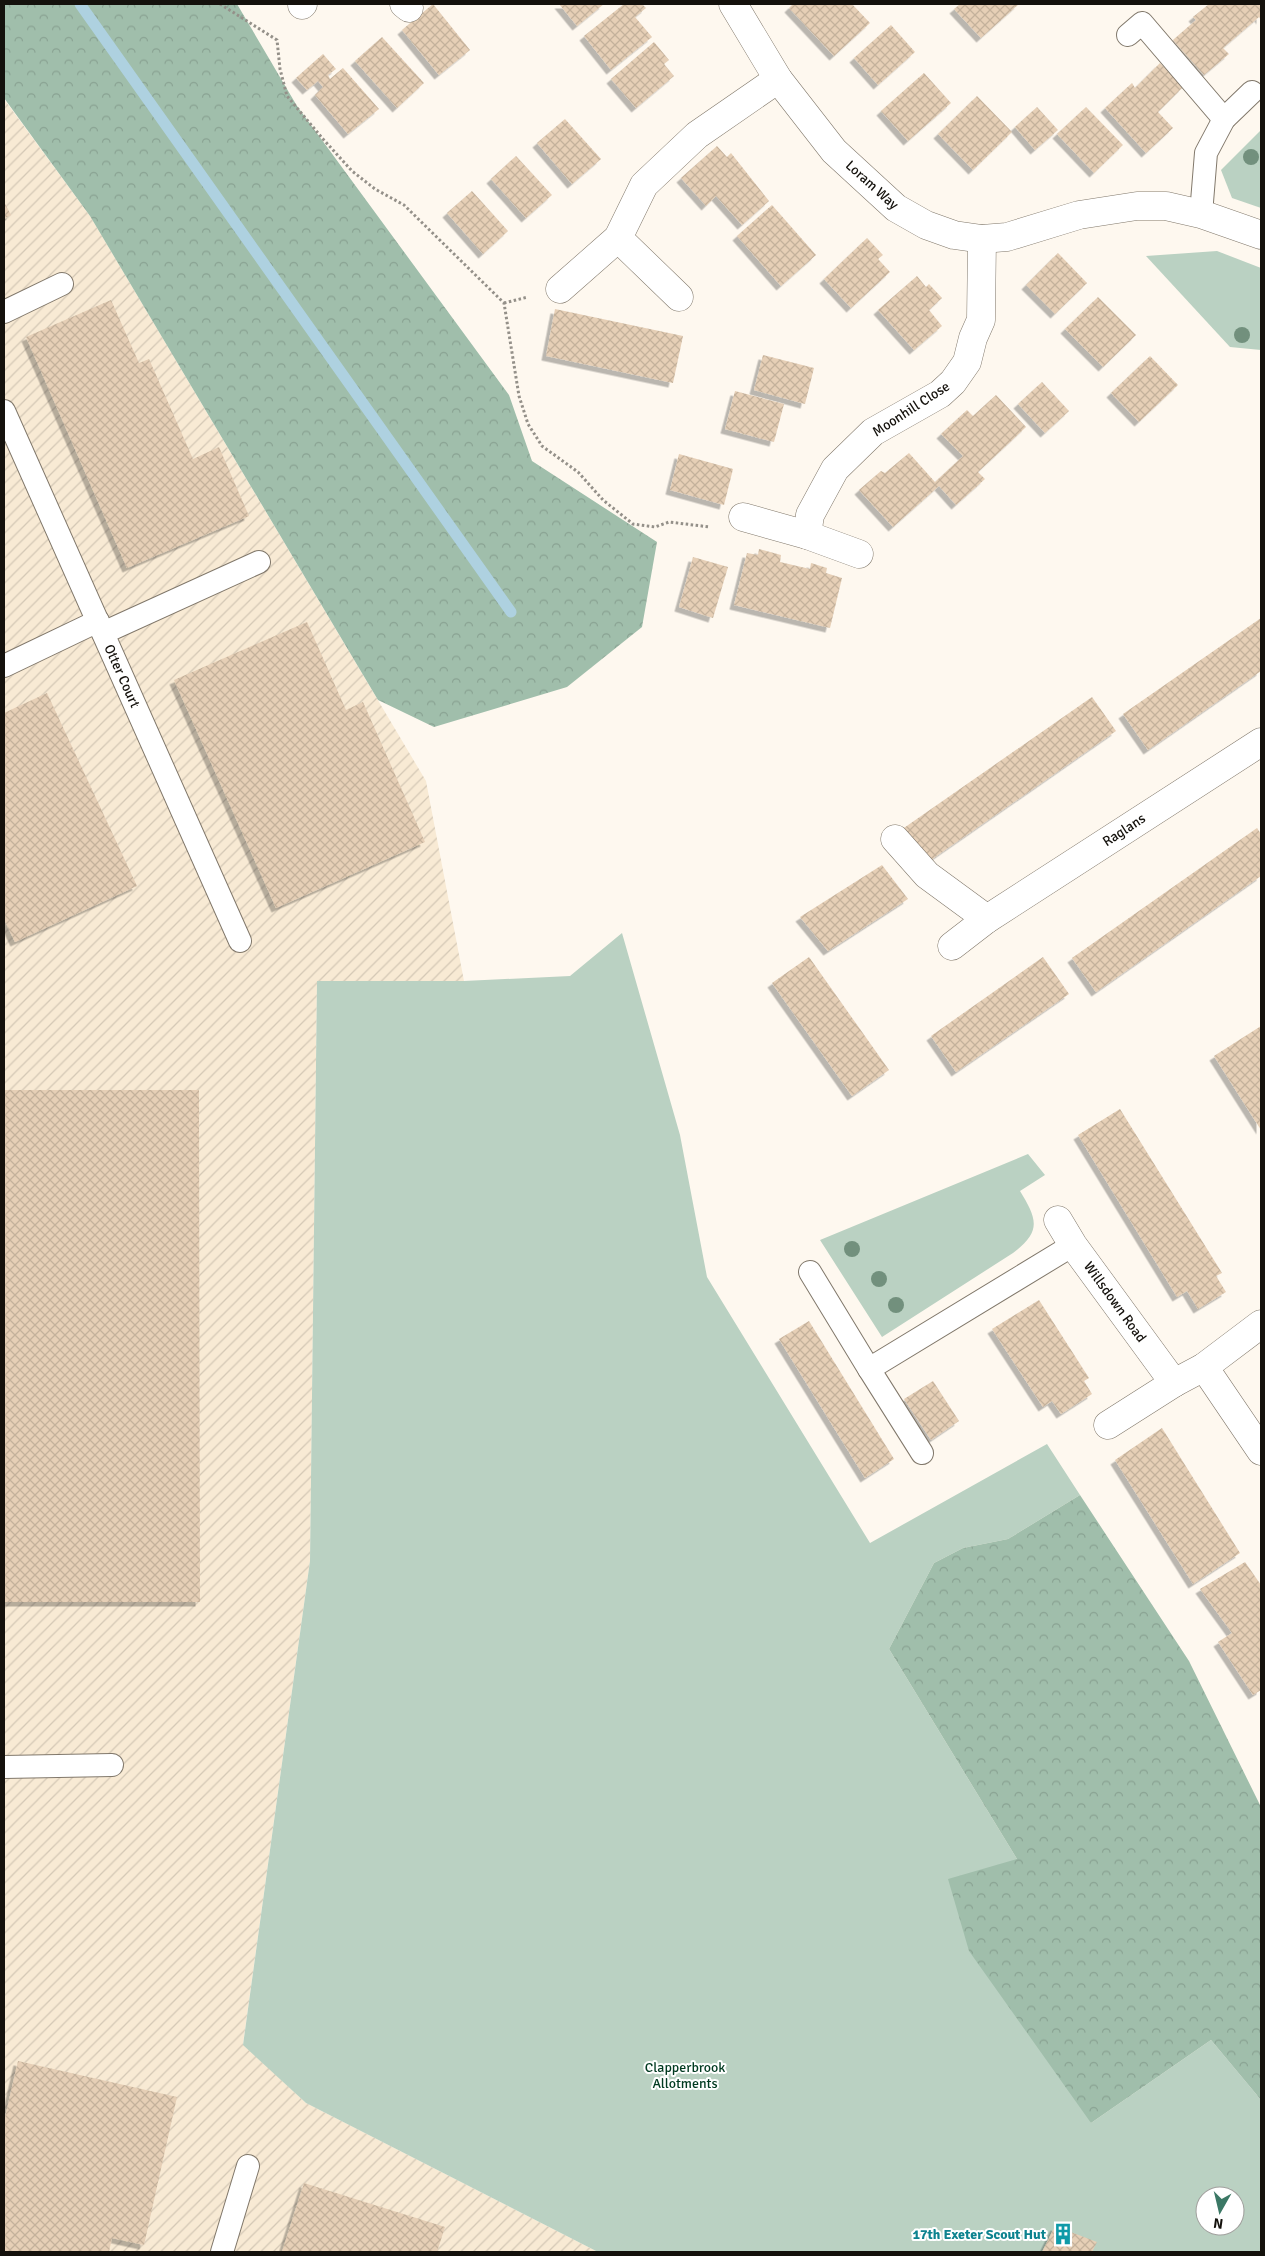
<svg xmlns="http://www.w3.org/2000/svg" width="1265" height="2256" viewBox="0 0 1265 2256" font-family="Signika,sans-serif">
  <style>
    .industrial { fill: url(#industrial-furrows) }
    .green { fill: #bad1c2; fill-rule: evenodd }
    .forest { fill: url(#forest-crowns) }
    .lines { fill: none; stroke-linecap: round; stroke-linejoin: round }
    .stream { stroke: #aed1e0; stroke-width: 11 }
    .building { fill: url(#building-cross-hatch); filter: url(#shadow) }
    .service-casing { stroke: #81786b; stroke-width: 24 }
    .minor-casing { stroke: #81786b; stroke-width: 29 }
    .path { stroke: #949089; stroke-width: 3; stroke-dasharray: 2.5 2.5; stroke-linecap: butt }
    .service { stroke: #fff; stroke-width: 22 }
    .minor { stroke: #fff; stroke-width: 28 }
    .tree { fill: #72907d }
    .labels { text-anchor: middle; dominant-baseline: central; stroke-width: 4; stroke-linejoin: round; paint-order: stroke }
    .street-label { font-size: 14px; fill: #14110c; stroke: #fff }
    .park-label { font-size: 14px; fill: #003a20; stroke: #fff }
    .culture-label { font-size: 14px; font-weight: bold; fill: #0d838f; stroke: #fff; text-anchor: end }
  </style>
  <defs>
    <pattern id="industrial-furrows" width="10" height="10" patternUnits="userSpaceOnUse" patternTransform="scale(1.25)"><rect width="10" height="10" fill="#f8ead4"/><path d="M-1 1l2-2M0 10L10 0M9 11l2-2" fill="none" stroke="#d4c8b5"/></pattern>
    <pattern id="forest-crowns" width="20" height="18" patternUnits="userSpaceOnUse" patternTransform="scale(1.25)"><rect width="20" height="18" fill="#a0beab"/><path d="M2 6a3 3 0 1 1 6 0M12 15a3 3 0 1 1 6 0" fill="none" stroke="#89a292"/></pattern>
    <pattern id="building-cross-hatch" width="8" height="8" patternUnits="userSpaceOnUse" patternTransform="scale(1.25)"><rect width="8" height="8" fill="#e6cfb6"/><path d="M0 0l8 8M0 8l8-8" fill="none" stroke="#c4b19b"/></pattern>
    <filter id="shadow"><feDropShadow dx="-4.5" dy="4.5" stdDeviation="0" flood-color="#0004"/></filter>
  </defs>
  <rect width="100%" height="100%" fill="#fef8ef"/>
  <path class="industrial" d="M4 99 90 216 426 781 464 981H317L310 1561 243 2044 306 2103 598 2252H4Z"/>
  <g class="green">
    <path d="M1261 130V208L1232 198 1221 170Z"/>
    <path d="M1217 251 1261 268V350L1230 347 1146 256Z"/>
    <path d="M622 933 680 1135 707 1277 870 1543 1047 1444 1080 1495 1008 1539 963 1548 934 1563 889 1649 1017 1859 1091 2123 1211 2040 1261 2100V2252H598L306 2103 243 2045 310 1561 317 981H464L570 976ZM1205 2196H1235V2226H1205Z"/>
    <path d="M1028 1154 1045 1175 1020 1191C1037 1219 1042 1231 1013 1253L882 1337 820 1240Z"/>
  </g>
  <g class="forest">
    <path d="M4 4H237L297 106 509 395 532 461 657 542 642 627 567 687 434 727 378 700 90 216 4 98Z"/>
    <path d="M1080 1495 1189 1661 1261 1807V2100L1211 2040 1091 2123 969 1951 948 1879 1017 1859 889 1649 934 1563 963 1548 1008 1539Z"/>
  </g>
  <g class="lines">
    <path class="stream" d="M80 4 511 612"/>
  </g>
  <g class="building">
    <path d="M433 4 470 50 439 75 402 30Z"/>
    <path d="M559 4H604L577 26Z"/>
    <path d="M624 4H642L646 8 635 17 652 37 611 70 584 36Z"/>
    <path d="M793 4H852L870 23 834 56 789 8Z"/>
    <path d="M960 4H1019L981 38 954 9Z"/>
    <path d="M1209 4H1261V20L1259 17 1223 48 1229 54 1204 75 1173 40 1196 20 1193 17Z"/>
    <path d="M891 25 915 52 878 85 854 58Z"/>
    <path d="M382 37 424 83 397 108 355 61Z"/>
    <path d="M654 42 669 60 664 64 674 76 636 108 611 79Z"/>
    <path d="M323 54 336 69 328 75 330 79 343 68 379 109 348 134 315 95 323 87 318 81 307 90 296 78Z"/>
    <path d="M1160 63 1183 87 1158 112 1173 128 1146 153 1105 108 1132 83 1135 88Z"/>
    <path d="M924 73 951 103 908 141 881 111Z"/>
    <path d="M977 96 1012 132 973 170 938 134Z"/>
    <path d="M1037 107 1058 130 1035 150 1015 127Z"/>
    <path d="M1086 107 1123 145 1094 173 1057 134Z"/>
    <path d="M565 119 601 159 572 184 537 143Z"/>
    <path d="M717 146 727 157 731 153 769 201 742 225 716 196 706 206 681 178Z"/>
    <path d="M516 156 552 195 526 218 491 179Z"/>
    <path d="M472 191 508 231 483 254 447 213Z"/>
    <path d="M4 202 11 215 4 219Z"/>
    <path d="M772 205 816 255 781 286 737 236Z"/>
    <path d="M867 238 883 255 878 259 890 272 851 308 824 279Z"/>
    <path d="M1058 253 1087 283 1055 314 1026 285Z"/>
    <path d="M917 276 926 287 929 284 942 298 929 310 942 326 914 350 878 310Z"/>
    <path d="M1098 297 1136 335 1103 367 1065 329Z"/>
    <path d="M111 300 139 363 149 359 193 459 219 447 249 516 127 568 26 337Z"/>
    <path d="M555 309 683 336 673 383 546 356Z"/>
    <path d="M763 355 814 368 805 404 754 390Z"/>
    <path d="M1150 356 1178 385 1139 422 1111 393Z"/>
    <path d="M1042 382 1069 411 1045 433 1018 404Z"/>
    <path d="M735 391 784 404 774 442 725 429Z"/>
    <path d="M996 395 1026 427 978 472 985 479 956 505 939 486 893 527 859 490 881 471 885 473 909 453 935 482 963 456 941 434 967 410 973 416Z"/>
    <path d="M679 454 733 469 724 505 670 490Z"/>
    <path d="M759 549 781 555 780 562 810 569 811 563 827 568 826 573 842 578 830 628 734 605 747 553 758 555Z"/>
    <path d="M693 557 728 567 713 618 679 607Z"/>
    <path d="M1261 618V671L1148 750 1123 714Z"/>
    <path d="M307 622 346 710 363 702 425 842 276 908 174 680Z"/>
    <path d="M47 693 137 886 15 942 4 919V713Z"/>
    <path d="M1092 697 1116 731 925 864 901 830Z"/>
    <path d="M1257 828 1261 834V876L1096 992 1072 958Z"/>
    <path d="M882 865 908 899 828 951 800 917Z"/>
    <path d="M809 957 889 1070 852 1096 772 983Z"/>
    <path d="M1043 957 1069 994 956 1072 931 1036Z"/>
    <path d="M1261 1026V1130L1214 1056Z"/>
    <path d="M4 1090H199L200 1602H4Z"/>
    <path d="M1120 1109 1222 1273 1216 1276 1226 1292 1198 1309 1187 1291 1177 1297 1078 1135Z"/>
    <path d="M1039 1300 1089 1378 1084 1381 1092 1394 1061 1414 1052 1401 1043 1407 992 1329Z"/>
    <path d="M809 1321 894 1459 865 1478 779 1339Z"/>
    <path d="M933 1381 959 1421 931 1440 904 1399Z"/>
    <path d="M1162 1428 1240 1553 1193 1584 1115 1460Z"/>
    <path d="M1245 1562 1261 1585V1690L1253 1695 1218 1642 1232 1633 1200 1589Z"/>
    <path d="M18 2061 177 2097 144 2245 112 2238 109 2252H4V2122Z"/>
    <path d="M304 2183 445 2227 437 2252H282Z"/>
    <path d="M1055 2226 1097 2242 1092 2252H1042Z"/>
  </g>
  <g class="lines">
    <g class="service-casing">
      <g id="service">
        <path d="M1128 35 1142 23 1224 119"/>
        <path d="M1201 214 1206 153 1224 119 1252 92"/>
        <path d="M4 312 62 284"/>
        <path d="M4 411 240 941"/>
        <path d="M103 633 259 562"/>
        <path d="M4 666 98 621"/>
        <path d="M810 1272 869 1369"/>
        <path d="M922 1453 869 1369 1073 1245"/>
        <path d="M4 1767 112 1765"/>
        <path d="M222 2252 248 2166"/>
      </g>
    </g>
    <g class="minor-casing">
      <g id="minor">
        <path d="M404 4 409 8"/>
        <path d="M733 4 778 79 834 151 896 208 926 225 954 235 982 239 1007 237 1079 215 1137 206H1166L1201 214 1261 235"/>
        <path d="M302 5 303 4"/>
        <path d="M618 238 679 297"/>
        <path d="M560 289 618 238 644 185 697 135 778 79"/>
        <path d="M743 517 807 535 810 515 835 469 873 432 940 394 953 382 967 362 973 338 981 320 982 239"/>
        <path d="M807 535 859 554"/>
        <path d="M895 839 927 875 987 919"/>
        <path d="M952 946 987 919 1261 742"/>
        <path d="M1058 1220 1073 1245 1174 1383 1204 1367 1261 1324"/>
        <path d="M1204 1367 1261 1451"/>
        <path d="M1108 1425 1174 1383"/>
      </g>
    </g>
    <g class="path">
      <path d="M220 4 277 40 280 69 287 96 323 139 352 171 375 189 404 205 504 303 519 396 528 424 542 446 578 472 603 500 633 524 655 527 669 522 710 527"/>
      <path d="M504 303 528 297"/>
    </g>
    <use href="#service" class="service"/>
    <use href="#minor" class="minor"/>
  </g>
  <g class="tree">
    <circle cx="1251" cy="157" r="8"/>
    <circle cx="1242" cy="335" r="8"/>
    <circle cx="852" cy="1249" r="8"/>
    <circle cx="879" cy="1279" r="8"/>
    <circle cx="896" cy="1305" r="8"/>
  </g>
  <defs>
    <g id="building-bare" transform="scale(1.725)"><path d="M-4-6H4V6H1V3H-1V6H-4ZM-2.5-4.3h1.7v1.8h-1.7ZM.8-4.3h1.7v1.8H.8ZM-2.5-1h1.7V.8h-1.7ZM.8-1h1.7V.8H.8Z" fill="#0f9aa8" stroke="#fff" stroke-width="2.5" paint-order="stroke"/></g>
  </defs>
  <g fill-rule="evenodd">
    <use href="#building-bare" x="1063" y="2234"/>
  </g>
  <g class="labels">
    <g class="street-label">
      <text transform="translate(872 185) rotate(42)">Loram Way</text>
      <text transform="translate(911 409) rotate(-33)">Moonhill Close</text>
      <text transform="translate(122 676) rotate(66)">Otter Court</text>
      <text transform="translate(1124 830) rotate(-33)">Raglans</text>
      <text transform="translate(1115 1302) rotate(54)">Willsdown Road</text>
    </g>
    <g class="park-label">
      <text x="685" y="2067">Clapperbrook<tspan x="685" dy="16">Allotments</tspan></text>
    </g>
    <g class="culture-label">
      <text x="1046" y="2234">17th Exeter Scout Hut</text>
    </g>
  </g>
  <rect width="1265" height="2256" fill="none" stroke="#14110c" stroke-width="10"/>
  <g transform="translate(1220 2211) rotate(188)"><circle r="24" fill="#ffffff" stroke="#a1a09e"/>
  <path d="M0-4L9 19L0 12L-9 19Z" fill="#3b7865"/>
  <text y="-8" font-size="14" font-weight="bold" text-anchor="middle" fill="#14110c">N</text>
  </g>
</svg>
